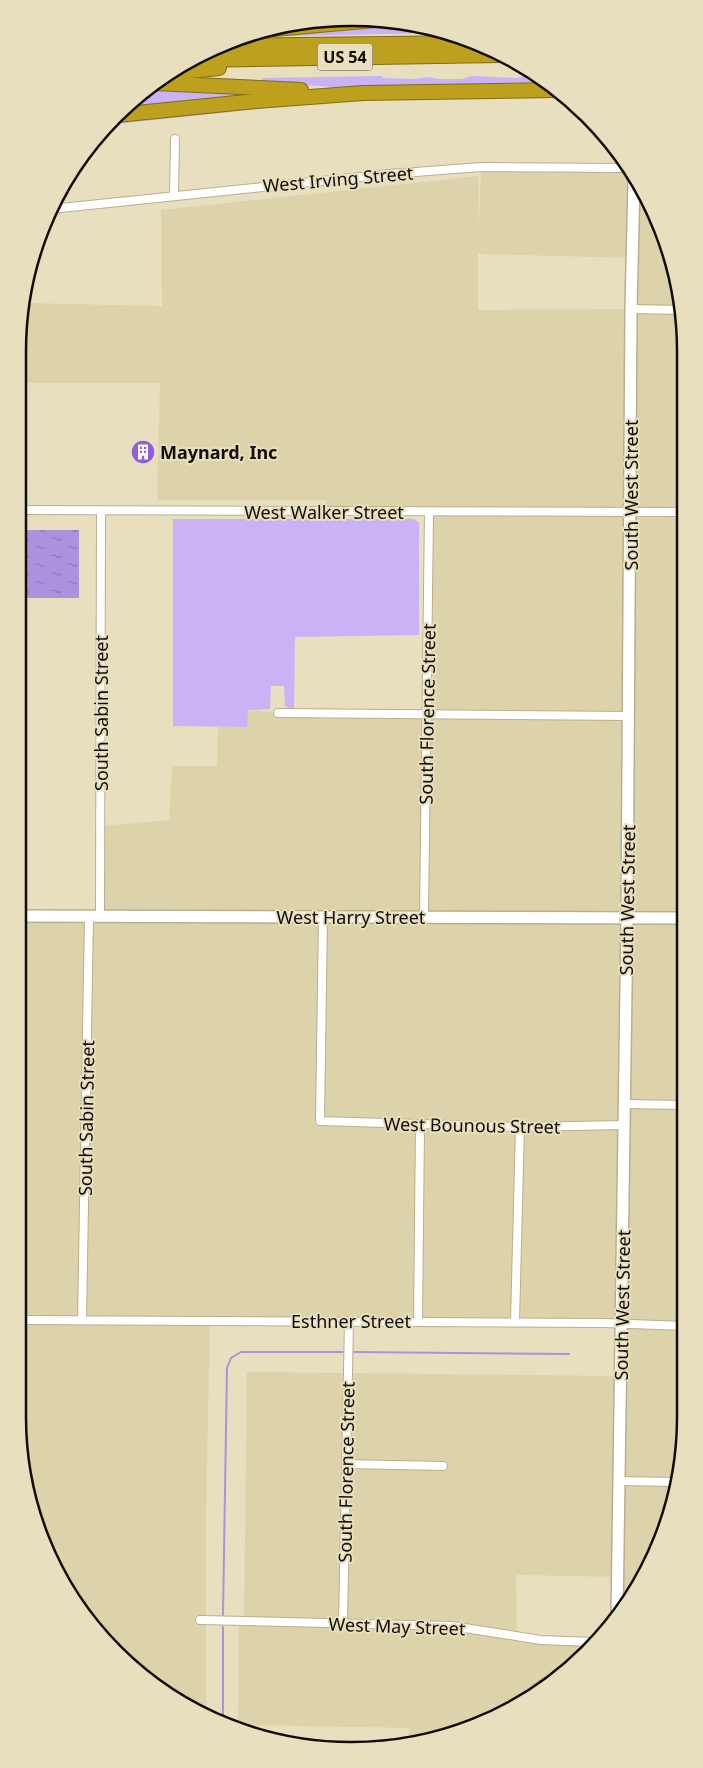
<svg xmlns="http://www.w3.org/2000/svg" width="703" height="1768" viewBox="0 0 703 1768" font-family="'Noto Sans',sans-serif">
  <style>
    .built { fill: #ddd3ab; fill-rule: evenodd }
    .grass { fill: #cab2f7 }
    .water { fill: url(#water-ripples) }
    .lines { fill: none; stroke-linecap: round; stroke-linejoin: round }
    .stream { stroke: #ac92dd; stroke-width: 2 }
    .street-casing { stroke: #b7af90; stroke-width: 10 }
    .secondary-casing { stroke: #b7af90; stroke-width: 14 }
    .highway-casing { stroke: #806d14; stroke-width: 16 }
    .street { stroke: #fff; stroke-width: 8 }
    .secondary { stroke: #fff; stroke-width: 11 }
    .highway { stroke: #bda01d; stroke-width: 14 }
    .labels { text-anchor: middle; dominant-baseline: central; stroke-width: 4; stroke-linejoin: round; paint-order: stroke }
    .shield { fill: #e8dfbf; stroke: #514c3c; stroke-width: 1 }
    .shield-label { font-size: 16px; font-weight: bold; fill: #100d04 }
    .street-label { font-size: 18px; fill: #100d04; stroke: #e8dfbf }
    .poi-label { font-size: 18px; font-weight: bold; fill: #100d04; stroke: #e8dfbf; text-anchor: start }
    .rim { fill: none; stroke: #100d04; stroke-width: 2.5 }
  </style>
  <defs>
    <pattern id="water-ripples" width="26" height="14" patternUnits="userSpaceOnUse" patternTransform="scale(1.25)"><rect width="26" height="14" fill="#ac92dd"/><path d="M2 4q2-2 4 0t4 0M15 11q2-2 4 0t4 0" fill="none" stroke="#8b76b1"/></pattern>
  </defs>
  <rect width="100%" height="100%" fill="#e8dfbf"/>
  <path class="built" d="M481 167 626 168 660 223 683 308 685 1416 668 1524 617 1618 618 1577 516 1575 517 1636 593 1642 537 1694 480 1725 417 1744H409V1728L238 1725 239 1621H244L247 1372 620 1376V1324L210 1321 206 1513V1716L185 1706 100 1637 62 1583 35 1524 18 1416V916H100L101 826 169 820 172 766H217L218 727H246L248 710 278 713 427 714 429 512H329L325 500H157L160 383H18V352L25 303 162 306 161 210 478 176 479 226ZM478 254 632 258 631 309 478 310Z"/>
  <g class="grass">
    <path d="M369 23H406L448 33 284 36 283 31Z"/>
    <path d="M528 75 539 76 546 82 332 87 261 82V81L263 78 382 76 383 78 414 79 428 77 439 79H462L472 76 518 78Z"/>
    <path d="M154 89 266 93 123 110 145 90Z"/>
    <path d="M363 98 107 125 112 120 300 101Z"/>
    <path d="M173 519H414L419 523V635L295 637 294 710 285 706 284 686H271L270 709 248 710 247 727 173 726Z"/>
  </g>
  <rect class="water" x="18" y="530" width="61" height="68"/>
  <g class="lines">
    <g class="stream">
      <path d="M354 1352 569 1354"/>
      <path d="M223 1615 227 1368 231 1358 241 1352H343"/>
      <path d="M223 1627V1723"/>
    </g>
    <g class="street-casing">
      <g id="street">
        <path d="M174 196 175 139"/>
        <path d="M51 209 389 174 481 167 626 168"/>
        <path d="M631 309 683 310"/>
        <path d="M18 510 683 512"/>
        <path d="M278 713 629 716"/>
        <path d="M100 916 101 511"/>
        <path d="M323 916 320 1121 520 1127 624 1125"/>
        <path d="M424 917 429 512"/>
        <path d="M625 1104 685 1105"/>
        <path d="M18 1320 604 1323 685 1326"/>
        <path d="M82 1320 89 916"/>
        <path d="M418 1322 420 1125"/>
        <path d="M515 1322 520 1127"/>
        <path d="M346 1464 443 1466"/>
        <path d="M619 1481 675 1482"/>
        <path d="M200 1620 452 1626 541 1640 593 1642"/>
        <path d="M343 1623 349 1321"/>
      </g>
    </g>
    <g class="secondary-casing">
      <g id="secondary">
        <path d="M18 916 684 918"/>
        <path d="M617 1618 627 918 631 309 634 181"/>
      </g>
    </g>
    <g class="highway-casing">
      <g id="highway">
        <path d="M263 30 375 20"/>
        <path d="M219 46 474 43"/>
        <path d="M191 60 499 55"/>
        <path d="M170 73 219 68"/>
        <path d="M154 83 301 90"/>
        <path d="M117 115 256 101 363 93 555 90"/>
      </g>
    </g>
    <use href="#street" class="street"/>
    <use href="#secondary" class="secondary"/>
    <use href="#highway" class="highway"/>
  </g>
  <defs>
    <g id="building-disc" transform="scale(1.25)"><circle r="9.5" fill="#905ed8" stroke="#e8dfbf"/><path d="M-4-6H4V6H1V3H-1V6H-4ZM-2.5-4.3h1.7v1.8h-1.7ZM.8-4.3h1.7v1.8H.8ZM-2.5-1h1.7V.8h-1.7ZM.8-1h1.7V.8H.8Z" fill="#fff"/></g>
  </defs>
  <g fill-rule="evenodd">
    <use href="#building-disc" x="143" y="452"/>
  </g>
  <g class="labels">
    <rect class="shield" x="317.5" y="43.5" width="55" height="27" rx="4"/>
    <g class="shield-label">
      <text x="345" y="57">US 54</text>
    </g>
    <g class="street-label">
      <text transform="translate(338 179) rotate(-5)">West Irving Street</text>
      <text transform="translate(631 495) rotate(-90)">South West Street</text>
      <text x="324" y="512">West Walker Street</text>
      <text transform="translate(101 713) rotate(-90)">South Sabin Street</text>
      <text transform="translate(427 714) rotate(-89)">South Florence Street</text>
      <text transform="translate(627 900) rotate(-89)">South West Street</text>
      <text x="351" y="917">West Harry Street</text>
      <text transform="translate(86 1118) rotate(-89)">South Sabin Street</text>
      <text transform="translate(472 1125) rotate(1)">West Bounous Street</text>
      <text transform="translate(622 1305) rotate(-89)">South West Street</text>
      <text x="351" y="1321">Esthner Street</text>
      <text transform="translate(346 1472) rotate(-89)">South Florence Street</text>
      <text transform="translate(397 1626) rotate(2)">West May Street</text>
    </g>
    <g class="poi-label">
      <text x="160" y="452">Maynard, Inc</text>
    </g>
  </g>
  <path d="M0 0H703V1768H0ZM351 26H352A325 325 0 0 1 677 351V1417A325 325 0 0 1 352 1742H351A325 325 0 0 1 26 1417V351A325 325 0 0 1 351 26Z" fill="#e8dfbf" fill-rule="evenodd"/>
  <path class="rim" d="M351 26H352A325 325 0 0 1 677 351V1417A325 325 0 0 1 352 1742H351A325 325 0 0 1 26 1417V351A325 325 0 0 1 351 26Z"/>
</svg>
